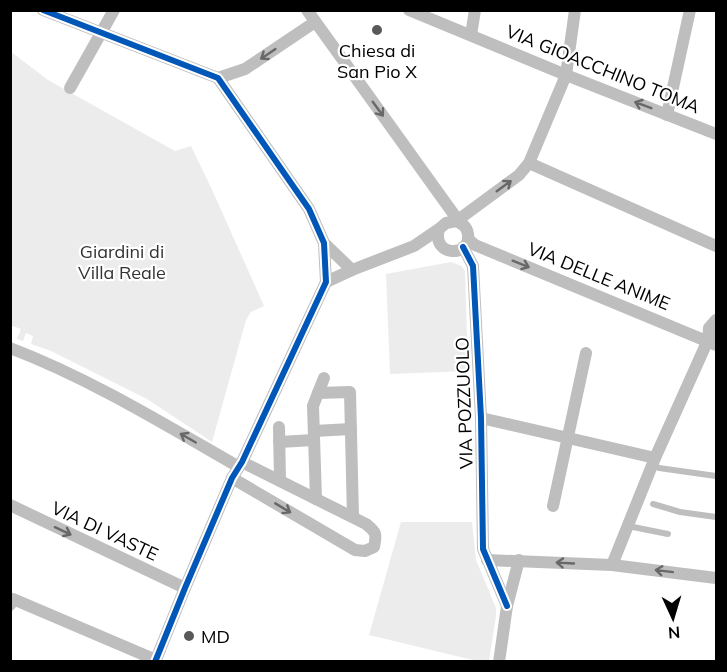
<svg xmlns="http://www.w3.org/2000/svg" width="727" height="672" viewBox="0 0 727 672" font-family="Mulish,sans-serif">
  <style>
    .green { fill: #ececec }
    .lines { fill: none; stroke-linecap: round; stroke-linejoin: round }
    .lane { stroke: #bebebe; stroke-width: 6 }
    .street { stroke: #bebebe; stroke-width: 12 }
    .cycleway-casing { stroke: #fff; stroke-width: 10 }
    .cycleway { stroke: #0057b8; stroke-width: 6 }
    .oneway { stroke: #686868 }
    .poi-dot { fill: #595959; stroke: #fff; stroke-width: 2 }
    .labels { text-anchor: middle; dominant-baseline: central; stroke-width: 4.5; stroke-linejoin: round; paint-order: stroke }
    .poi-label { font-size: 18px; fill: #000; stroke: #fff }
    .street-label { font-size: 18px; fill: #000; stroke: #fff }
    .park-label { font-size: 18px; fill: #333; stroke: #fff }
  </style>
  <rect width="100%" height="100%" fill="#fff"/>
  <g class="green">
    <path d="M10 51 48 80 175 151 191 146 214 194 264 306 251 312 246 320 212 442 147 399 51 351 31 344 33 336 26 333 23 341 17 339 21 329 10 325Z"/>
    <path d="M451 262 462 266 465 271 468 371 390 374 386 274Z"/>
    <path d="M401 522H472L476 560 496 608V616L489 661H477L369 635Z"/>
  </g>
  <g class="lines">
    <g class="lane">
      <path d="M653 465 659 468 716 476"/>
      <path d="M653 504 680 512 716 517"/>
      <path d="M628 526 668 534"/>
    </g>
    <g class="street">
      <path d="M43 10 218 78 309 209 324 243 326 282 242 462 232 478 185 588 155 662"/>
      <path d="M307 10 455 216 456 221"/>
      <path d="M409 10 566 75 716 134"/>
      <path d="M471 35 475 10"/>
      <path d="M218 78 245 69 315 22"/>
      <path d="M70 88 114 10"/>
      <path d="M667 115 690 10"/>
      <path d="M529 163 716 246"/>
      <path d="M460 223 462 217 519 175 529 163 566 75 575 10"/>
      <path d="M439 229C431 257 472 258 468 234 467 227 462 223 456 221"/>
      <path d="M468 239 475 245 716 345"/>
      <path d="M324 243 352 270"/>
      <path d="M463 247 473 266 481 418 483 549 507 606"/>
      <path d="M326 282 352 270 414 246 439 229 446 223 456 221"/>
      <path d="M708 340 709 328 716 320"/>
      <path d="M10 348C91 379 164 424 239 467"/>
      <path d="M318 393 324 378"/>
      <path d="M481 418 655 458"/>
      <path d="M279 427 280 481"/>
      <path d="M314 431 351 429"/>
      <path d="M279 442 314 440"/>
      <path d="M232 478 355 550 365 551 374 547C377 534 376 532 366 524L242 462"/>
      <path d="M316 499 313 406 318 393 350 392 353 517"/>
      <path d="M10 505 185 588"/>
      <path d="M553 506 586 353"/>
      <path d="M487 560 612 565 716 578"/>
      <path d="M612 565 655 458 708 340 716 334"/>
      <path d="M10 605 13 599 156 660"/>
      <path d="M499 662 507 606 519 560"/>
    </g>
    <g class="cycleway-casing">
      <g id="cycleway">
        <path d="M43 10 218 78 309 209 324 243 326 282 242 462 232 478 185 588 155 662"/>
        <path d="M463 247 473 266 481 418 483 549 507 606"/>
      </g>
    </g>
    <use href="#cycleway" class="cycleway"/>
  </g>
  <defs><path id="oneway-shaft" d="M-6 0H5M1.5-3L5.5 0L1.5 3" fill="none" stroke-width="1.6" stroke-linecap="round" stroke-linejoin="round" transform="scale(1.5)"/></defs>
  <g class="oneway">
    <use href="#oneway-shaft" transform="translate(268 54) rotate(146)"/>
    <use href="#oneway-shaft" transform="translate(643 105) rotate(-159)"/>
    <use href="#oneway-shaft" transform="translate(378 109) rotate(54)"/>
    <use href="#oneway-shaft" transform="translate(504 186) rotate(-36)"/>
    <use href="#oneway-shaft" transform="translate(521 264) rotate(22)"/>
    <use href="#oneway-shaft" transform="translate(188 438) rotate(-150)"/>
    <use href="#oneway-shaft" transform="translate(283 508) rotate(31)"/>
    <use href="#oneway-shaft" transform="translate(63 531) rotate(25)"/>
    <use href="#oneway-shaft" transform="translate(565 563) rotate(-177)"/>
    <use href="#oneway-shaft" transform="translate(664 571) rotate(-173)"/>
  </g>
  <g class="poi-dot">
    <circle cx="377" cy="30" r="6"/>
    <circle cx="189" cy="636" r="6"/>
  </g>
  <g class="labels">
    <g class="poi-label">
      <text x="377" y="50">Chiesa di<tspan x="377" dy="21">San Pio X</tspan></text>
      <text x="201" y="636" text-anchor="start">MD</text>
    </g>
    <g class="street-label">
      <text transform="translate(603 69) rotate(22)">VIA GIOACCHINO TOMA</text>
      <text transform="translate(599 276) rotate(22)">VIA DELLE ANIME</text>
      <text transform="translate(464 403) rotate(-92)">VIA POZZUOLO</text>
      <text transform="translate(105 531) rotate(25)">VIA DI VASTE</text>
    </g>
    <g class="park-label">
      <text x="122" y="251">Giardini di<tspan x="122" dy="21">Villa Reale</tspan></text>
    </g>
  </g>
  <rect width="727" height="672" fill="none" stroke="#000000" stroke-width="24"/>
  <g transform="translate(673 618) rotate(176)" stroke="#ffffff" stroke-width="4.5" paint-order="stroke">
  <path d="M0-4.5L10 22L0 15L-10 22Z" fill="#000000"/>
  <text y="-9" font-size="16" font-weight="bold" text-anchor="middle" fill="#000000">N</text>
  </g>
</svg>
